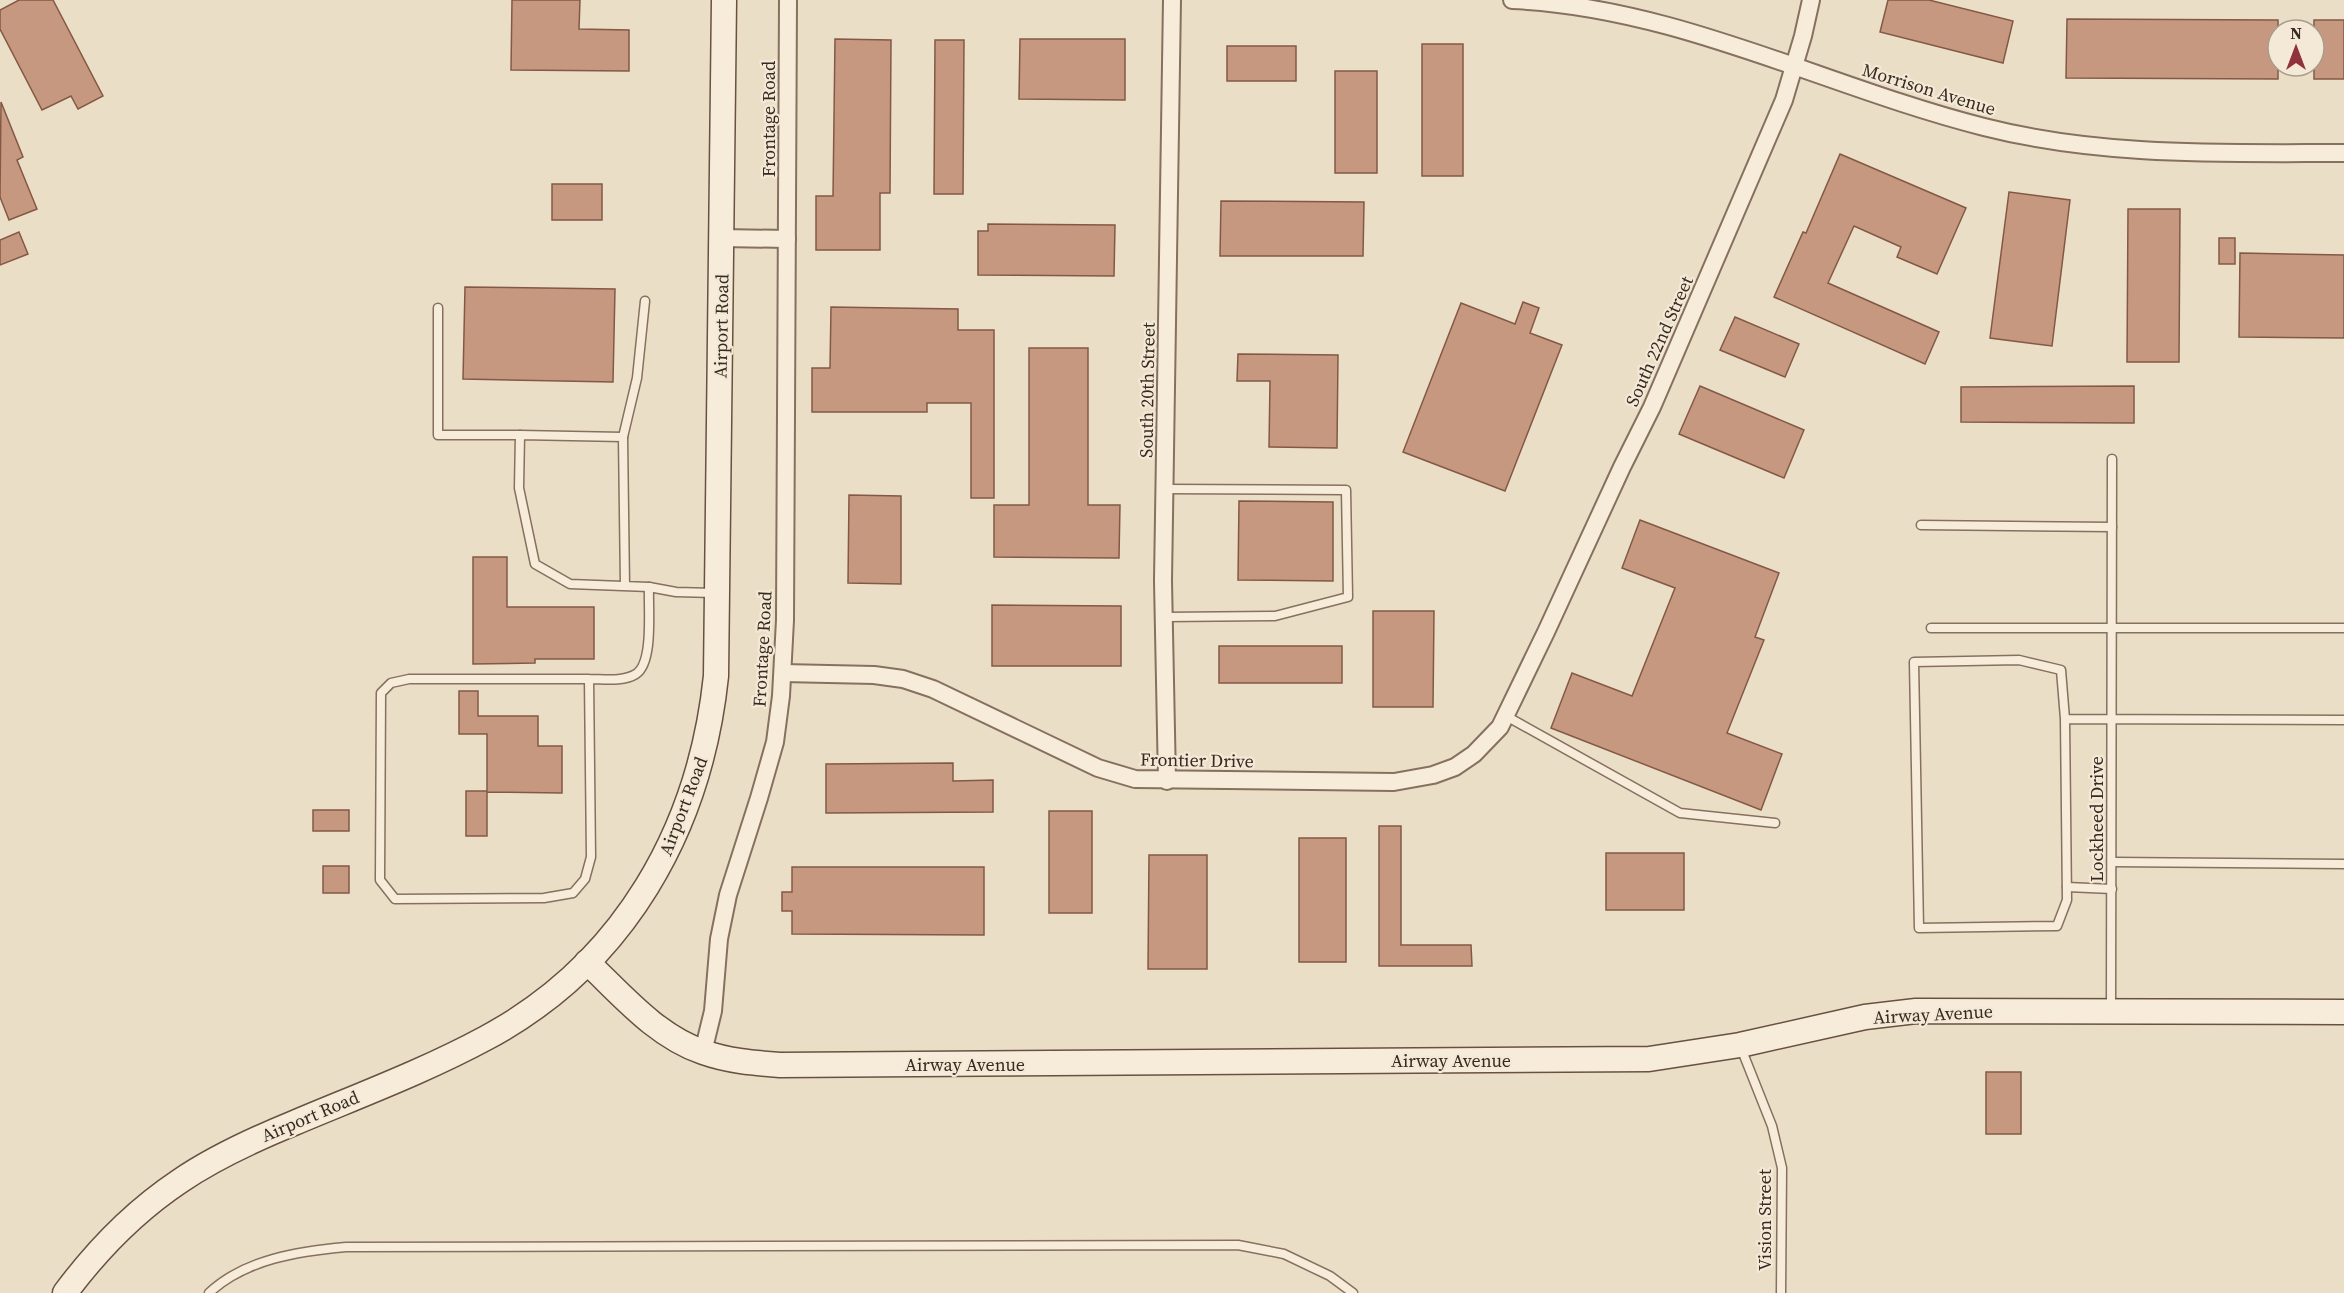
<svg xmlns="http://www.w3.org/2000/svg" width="2344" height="1293" viewBox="0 0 2344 1293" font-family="'Source Serif 4',serif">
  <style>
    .building { fill: #c79880; stroke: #835945; stroke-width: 1.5 }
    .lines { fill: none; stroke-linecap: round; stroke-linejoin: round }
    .lane-casing { stroke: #86705e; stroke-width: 11 }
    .street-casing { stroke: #86705e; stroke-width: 20 }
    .secondary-casing { stroke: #685141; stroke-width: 27 }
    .lane { stroke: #f7ecda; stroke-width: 8 }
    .street { stroke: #f7ecda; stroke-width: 16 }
    .secondary { stroke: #f7ecda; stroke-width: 24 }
    .labels { text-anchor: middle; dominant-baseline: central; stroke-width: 4.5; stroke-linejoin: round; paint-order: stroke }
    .street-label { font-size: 18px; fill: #372a20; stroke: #f3e9d6 }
  </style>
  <rect width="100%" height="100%" fill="#ebdec7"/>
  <g class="building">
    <path d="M19 0H53L103 96 78 109 71 96 42 110 0 29V10Z"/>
    <path d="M512 0H580L579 29 629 30V71L511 70Z"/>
    <path d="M1888 0H1929L2013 21 2003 63 1880 32Z"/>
    <path d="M2067 19 2278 20V79L2066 78Z"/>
    <rect x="2314" y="20" width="30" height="59"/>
    <path d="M835 39 891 40 890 193H880V250H816V196H833Z"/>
    <path d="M1020 39H1125V100L1019 99Z"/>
    <path d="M935 40H964L963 194H934Z"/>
    <rect x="1422" y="44" width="41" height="132"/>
    <rect x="1227" y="46" width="69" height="35"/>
    <rect x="1335" y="71" width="42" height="102"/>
    <path d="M1 102 23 157 17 160 37 209 9 220 0 197Z"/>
    <path d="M1840 154 1966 208 1937 274 1897 257 1901 247 1854 226 1828 283 1939 332 1925 364 1774 297 1803 232 1806 233Z"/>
    <rect x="552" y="184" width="50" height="36"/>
    <path d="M2009 192 2070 200 2052 346 1990 338Z"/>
    <path d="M1221 201 1364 202 1363 256H1220Z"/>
    <path d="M2128 209H2180L2179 362H2127Z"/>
    <path d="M988 224 1115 225 1114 276 978 275V231H988Z"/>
    <path d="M19 232 28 254 0 265V240Z"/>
    <rect x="2219" y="238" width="16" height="26"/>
    <path d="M2240 253 2344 255V338L2239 337Z"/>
    <path d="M465 287 615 289 613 382 463 379Z"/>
    <path d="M1523 302 1539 308 1530 333 1562 345 1505 491 1403 452 1461 303 1515 324Z"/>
    <path d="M831 307 958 309V330H994V498H971V403H927V412H812V368H830Z"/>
    <path d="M1735 317 1799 344 1785 377 1720 350Z"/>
    <path d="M1029 348H1088V505H1120L1119 558 994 557V505H1029Z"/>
    <path d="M1238 354 1338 355 1337 448 1269 447 1270 381H1237Z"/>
    <path d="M1700 386 1804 430 1784 478 1679 434Z"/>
    <path d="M2134 386V423L1961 422V387Z"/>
    <path d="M849 495 901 496V584L848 583Z"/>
    <path d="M1239 501 1333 502V581L1238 580Z"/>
    <path d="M1640 520 1779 573 1755 637 1764 640 1727 733 1782 754 1761 810 1551 728 1572 673 1632 696 1675 588 1622 568Z"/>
    <path d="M473 557H507V607H594V659H535V663L473 664Z"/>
    <path d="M992 605 1121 606V666H992Z"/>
    <path d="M1373 611H1434L1433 707H1373Z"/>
    <rect x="1219" y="646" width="123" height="37"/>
    <path d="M459 691H478V716H538V746H562V793L487 792V836H466V791H487V734H459Z"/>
    <path d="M953 763V781L993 780V812L826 813V764Z"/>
    <rect x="313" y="810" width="36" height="21"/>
    <rect x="1049" y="811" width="43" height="102"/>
    <path d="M1379 826H1401V945H1471L1472 966H1379Z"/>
    <rect x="1299" y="838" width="47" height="124"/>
    <rect x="1606" y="853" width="78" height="57"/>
    <path d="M1149 855H1207V969H1148Z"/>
    <rect x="323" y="866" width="26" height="27"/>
    <path d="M792 867H984V935L792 934V911H782V892H792Z"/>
    <rect x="1986" y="1072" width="35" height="62"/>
  </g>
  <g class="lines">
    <g class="lane-casing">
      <g id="lane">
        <path d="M438 308V435H520"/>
        <path d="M623 437 637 378 645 301"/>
        <path d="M1921 525 2112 527"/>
        <path d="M625 586 623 437 520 435 519 488 535 564 570 584 649 587 676 592 714 593"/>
        <path d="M1164 617 1275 616 1348 597 1346 490 1165 489"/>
        <path d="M1931 628H2344"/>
        <path d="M589 679 591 857 585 879 573 893 544 898 395 899 380 880 381 693 391 683 409 679H589C604 679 623 682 636 674 654 662 648 608 649 587"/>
        <path d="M1506 716 1680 813 1775 823"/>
        <path d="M2065 719 2067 900 2057 926 1919 928 1914 662 2019 660 2061 670 2065 719 2344 720"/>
        <path d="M2112 862 2344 864"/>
        <path d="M2067 887 2112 889"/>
        <path d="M2111 1010 2112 459"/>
        <path d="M1741 1048 1772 1126 1782 1168 1781 1293"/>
        <path d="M209 1293C245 1259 300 1251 346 1247L1238 1245 1284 1254 1330 1276 1353 1293"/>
      </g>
    </g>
    <g class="street-casing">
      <g id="street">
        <path d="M1512 0C1677 7 1826 87 1984 127 2102 157 2223 153 2344 153"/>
        <path d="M721 238 787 239"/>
        <path d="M783 673 874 675 903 679 933 689 1098 768 1135 779 1394 782 1433 775 1455 767 1474 754 1500 727 1546 632 1622 467 1652 407 1784 100 1803 36 1811 0"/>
        <path d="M1167 781 1163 581 1172 0"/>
        <path d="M703 1052 713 1011 719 939 728 895 759 798 775 742 781 696 785 620 788 0"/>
      </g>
    </g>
    <g class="secondary-casing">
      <g id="secondary">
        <path d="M587 962C622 995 656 1036 703 1052 728 1061 754 1063 780 1065L1649 1059 1740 1045 1865 1017 1916 1011 2344 1012"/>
        <path d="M65 1293C97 1250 135 1211 180 1181 215 1157 255 1139 294 1123 358 1096 425 1071 486 1038 624 964 700 829 716 676L724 0"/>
      </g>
    </g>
    <use href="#lane" class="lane"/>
    <use href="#street" class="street"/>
    <use href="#secondary" class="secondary"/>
  </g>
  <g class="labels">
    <g class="street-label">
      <text transform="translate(1929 89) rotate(17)">Morrison Avenue</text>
      <text transform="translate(768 119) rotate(-90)">Frontage Road</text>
      <text transform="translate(721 326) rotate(-89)">Airport Road</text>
      <text transform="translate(1659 341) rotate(-66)">South 22nd Street</text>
      <text transform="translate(1147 390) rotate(-89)">South 20th Street</text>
      <text transform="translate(762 649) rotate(-87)">Frontage Road</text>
      <text transform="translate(1197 760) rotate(1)">Frontier Drive</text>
      <text transform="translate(683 806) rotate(-69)">Airport Road</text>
      <text transform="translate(2096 819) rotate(-90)">Lockheed Drive</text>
      <text transform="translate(1933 1014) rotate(-3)">Airway Avenue</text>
      <text x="1451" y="1060">Airway Avenue</text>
      <text x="965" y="1064">Airway Avenue</text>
      <text transform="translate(310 1116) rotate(-23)">Airport Road</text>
      <text transform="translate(1764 1220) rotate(-90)">Vision Street</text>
    </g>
  </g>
  <g transform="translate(2296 48)"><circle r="28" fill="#f3e9d6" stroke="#a89d8d" stroke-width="1.5"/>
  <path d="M0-4.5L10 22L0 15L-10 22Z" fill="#91323a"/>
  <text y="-9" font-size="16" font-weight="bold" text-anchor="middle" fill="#372a20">N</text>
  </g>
</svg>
